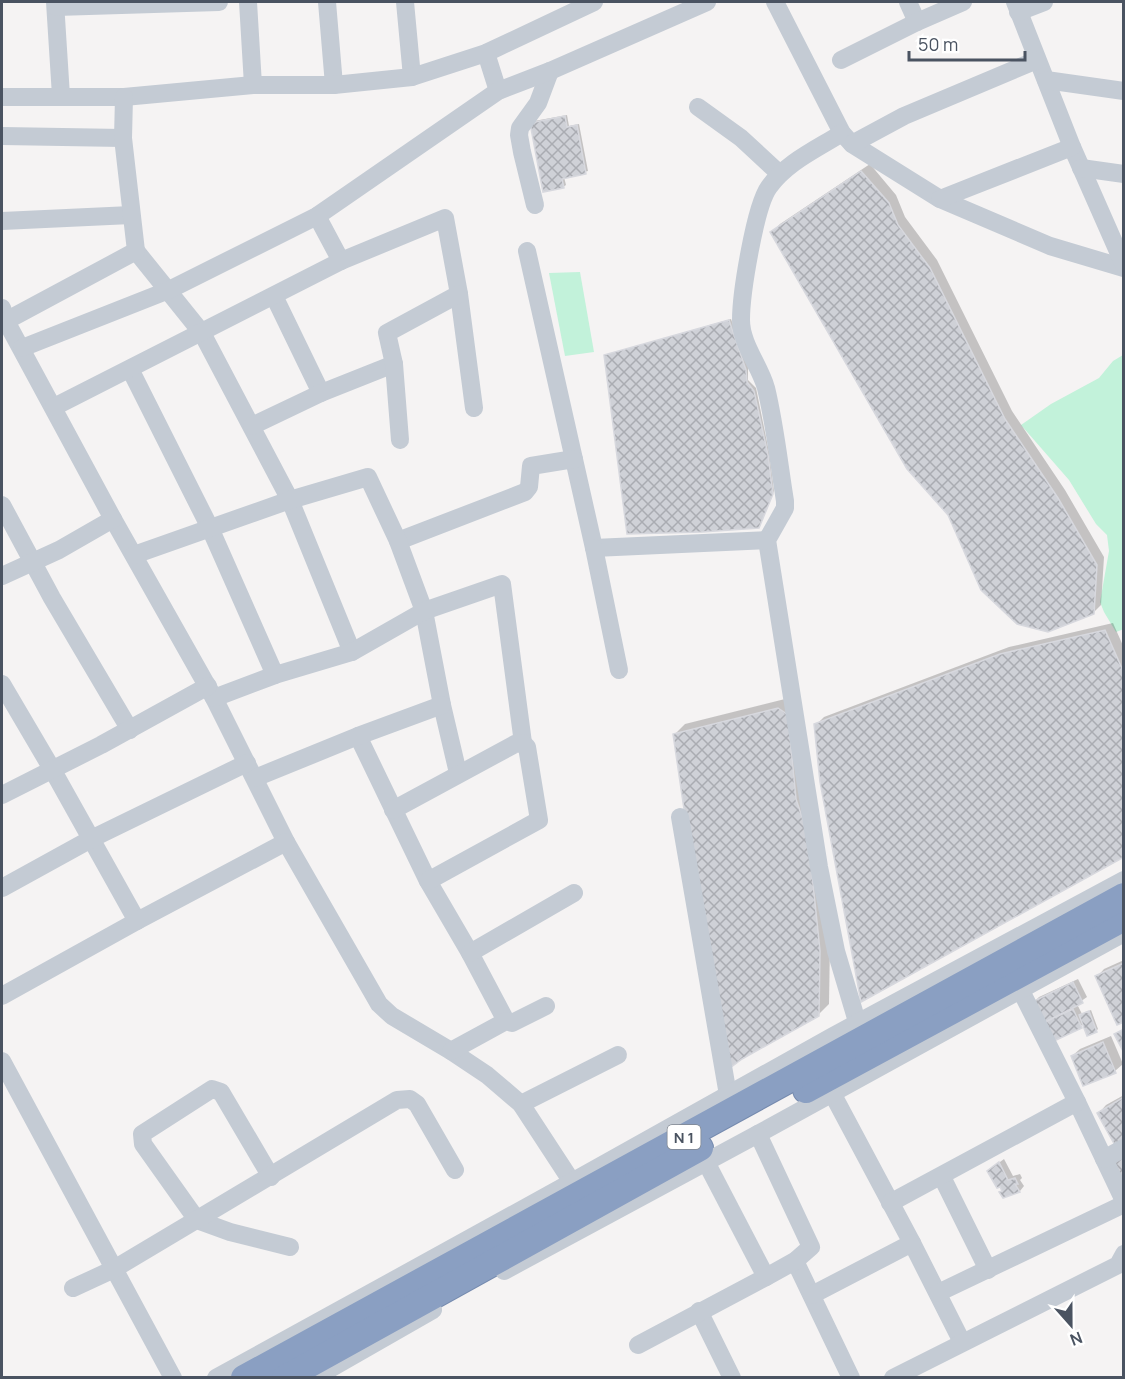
<svg xmlns="http://www.w3.org/2000/svg" width="1125" height="1379" viewBox="0 0 1125 1379" font-family="Manrope,sans-serif">
  <style>
    .green { fill: #c2f2da }
    .shadow { fill: #0003 }
    .building { fill: url(#building-cross-hatch); stroke: #d7d8de; stroke-width: 1.5 }
    .lines { fill: none; stroke-linecap: round; stroke-linejoin: round }
    .highway-casing { stroke: #758aae; stroke-width: 28 }
    .minor { stroke: #c4cbd4; stroke-width: 18 }
    .highway { stroke: #8a9fc2; stroke-width: 26 }
    .labels { text-anchor: middle; dominant-baseline: central; stroke-width: 4.5; stroke-linejoin: round; paint-order: stroke }
    .shield { fill: #fff; stroke: #808790; stroke-width: 1.5 }
    .shield-label { font-size: 15px; font-weight: bold; fill: #4a5361 }
  </style>
  <defs>
    <pattern id="building-cross-hatch" width="8" height="8" patternUnits="userSpaceOnUse" patternTransform="scale(1.5)"><rect width="8" height="8" fill="#cfd1d7"/><path d="M0 0l8 8M0 8l8-8" fill="none" stroke="#aaacb2"/></pattern>
  </defs>
  <rect width="100%" height="100%" fill="#f5f3f3"/>
  <g class="green">
    <path d="M580 272 594 352 565 356 549 273Z"/>
    <path d="M1123 355 1124 629 1116 632 1104 612 1100 602 1109 551 1107 535 1096 524 1069 480 1021 425 1051 404 1099 378 1113 361Z"/>
  </g>
  <g class="shadow">
    <path d="M567 115 569 126 579 124 588 171 564 177 566 185 563 187 534 121Z"/>
    <path d="M870 164 896 195 905 217 937 260 1012 411 1065 490 1104 557 1101 605 1093 613 949 514 772 232 780 224Z"/>
    <path d="M731 319 748 367V380L756 388 769 452 774 491 760 524 606 355Z"/>
    <path d="M1113 623 1124 648V856L816 725 824 717 1009 647Z"/>
    <path d="M789 698 830 940 829 1004 818 1015 674 735 685 724Z"/>
    <path d="M1124 960V1021L1097 977 1104 969Z"/>
    <path d="M1078 979 1087 997 1077 1004 1082 1014 1091 1010 1098 1029 1096 1031 1084 1024 1053 1040 1034 1002 1039 997Z"/>
    <path d="M1111 1036 1123 1064 1115 1071 1084 1084 1072 1056 1080 1049Z"/>
    <path d="M1124 1095V1143L1099 1113 1106 1105Z"/>
    <path d="M1004 1159 1013 1176 1020 1174 1022 1178 1020 1180 1024 1186 1020 1191 1004 1196 1003 1190 988 1171Z"/>
  </g>
  <g class="building">
    <path d="M565 116 567 127 577 125 586 174 562 179 564 188 543 192 530 123Z"/>
    <path d="M861 171 889 203 898 225 930 268 1005 419 1058 498 1097 565 1094 614 1048 632 1017 624 981 590 948 515 907 469 770 232Z"/>
    <path d="M729 320 746 370 747 382 754 391 768 455 773 494 759 528 702 532 627 534 604 355Z"/>
    <path d="M1105 630 1124 673V857L861 1002 820 782 814 724 1000 654Z"/>
    <path d="M778 708 788 715 796 799 808 835 820 951 819 1016 742 1059 730 1068 696 891 673 734Z"/>
    <path d="M1124 963V1022L1117 1025 1095 976Z"/>
    <path d="M1073 982 1083 1003 1043 1023 1032 1002Z"/>
    <path d="M1073 1009 1082 1028 1052 1042 1043 1023Z"/>
    <path d="M1089 1011 1097 1032 1087 1036 1079 1015Z"/>
    <path d="M1124 1029V1053L1114 1034Z"/>
    <path d="M1103 1042 1116 1073 1083 1086 1071 1056Z"/>
    <path d="M1124 1097V1145L1117 1149 1097 1113Z"/>
    <path d="M1124 1154V1186L1112 1159Z"/>
    <path d="M999 1162 1008 1180 1015 1178 1018 1184H1015L1020 1192 1003 1198 999 1192 1002 1191 1000 1187 997 1188 987 1171Z"/>
  </g>
  <g class="lines">
    <g class="highway-casing">
      <g id="highway">
        <path d="M806 1090 1124 918"/>
        <path d="M244 1378 1124 896"/>
        <path d="M285 1378 700 1148"/>
      </g>
    </g>
    <g class="minor">
      <path d="M55 2 61 96"/>
      <path d="M248 2 253 85"/>
      <path d="M327 2 334 85"/>
      <path d="M405 2 412 77"/>
      <path d="M775 2 842 133 852 144 940 199 1050 246 1124 268"/>
      <path d="M908 2 917 22"/>
      <path d="M1015 2 1072 147 1124 265"/>
      <path d="M56 7 219 2"/>
      <path d="M1018 12 1044 2"/>
      <path d="M486 53 498 91"/>
      <path d="M841 60 917 22 963 2"/>
      <path d="M1046 80 1124 91"/>
      <path d="M2 97H124L253 85H334L412 77 486 53 594 2"/>
      <path d="M698 107 741 138 780 174"/>
      <path d="M842 133C817 149 787 162 769 187 755 206 741 294 741 320 741 344 760 366 766 388 775 425 779 464 785 501V508L767 540 819 867 836 951 861 1035"/>
      <path d="M2 136 123 138"/>
      <path d="M852 144 904 116 1037 60"/>
      <path d="M1081 168 1124 174"/>
      <path d="M940 199 1072 147"/>
      <path d="M535 205 522 152 519 135 520 128 538 103 550 71"/>
      <path d="M317 216 341 261"/>
      <path d="M2 221 131 215"/>
      <path d="M136 251 202 333 290 500 352 652"/>
      <path d="M527 251 594 548 767 540"/>
      <path d="M274 296 321 393"/>
      <path d="M2 308 6 321 113 519 214 698 286 842 379 1004 392 1016 451 1051 487 1075 521 1104 572 1182"/>
      <path d="M2 323 136 251 123 138 124 97"/>
      <path d="M22 348 169 290 317 216 498 91 550 71 707 2"/>
      <path d="M130 369 210 528 275 675"/>
      <path d="M54 407 341 261 445 218 459 294 474 408"/>
      <path d="M252 426 321 393 394 364"/>
      <path d="M400 440 394 364 387 333 459 294"/>
      <path d="M2 505 52 598 130 730"/>
      <path d="M398 541 525 492 529 487 531 466 574 459"/>
      <path d="M594 548 619 670"/>
      <path d="M134 555 290 500 368 477 398 541 424 611 442 705 458 773"/>
      <path d="M2 576 59 550 113 519"/>
      <path d="M2 684 52 769 137 921"/>
      <path d="M214 698 275 675 352 652 424 611 502 584 523 743"/>
      <path d="M358 736 428 881 470 953 506 1021"/>
      <path d="M255 778 358 736 442 705"/>
      <path d="M2 795 101 745 208 686"/>
      <path d="M393 810 515 744 523 743 527 747 539 820 428 881"/>
      <path d="M680 817 728 1095"/>
      <path d="M2 888 91 839 247 763"/>
      <path d="M470 953 574 893"/>
      <path d="M1015 979 1077 1102 1124 1201"/>
      <path d="M2 996 137 921 286 842"/>
      <path d="M451 1051 506 1021 512 1023 546 1006"/>
      <path d="M2 1061 173 1378"/>
      <path d="M832 1093 912 1243 962 1342"/>
      <path d="M521 1104 618 1055"/>
      <path d="M1104 1159 1124 1148"/>
      <path d="M706 1162 766 1277"/>
      <path d="M271 1177 221 1092 212 1089 142 1134 143 1144 197 1220 230 1232 290 1247"/>
      <path d="M942 1177 988 1270"/>
      <path d="M890 1203 1077 1102"/>
      <path d="M795 1261 851 1378"/>
      <path d="M504 1271 758 1134 1124 933"/>
      <path d="M73 1288 114 1269 397 1100 410 1099 417 1104 455 1170"/>
      <path d="M938 1293 1124 1204"/>
      <path d="M812 1295 912 1243"/>
      <path d="M699 1311 732 1378"/>
      <path d="M638 1345 766 1277 795 1261 811 1247 758 1134"/>
      <path d="M216 1378 572 1182 833 1036 1124 880"/>
      <path d="M314 1378 433 1310"/>
      <path d="M893 1378 1118 1265 1124 1254"/>
    </g>
    <use href="#highway" class="highway"/>
  </g>
  <g class="labels">
    <rect class="shield" x="667.5" y="1125" width="33" height="24" rx="4.5"/>
    <g class="shield-label">
      <text x="684" y="1137">N 1</text>
    </g>
  </g>
  <rect width="1125" height="1379" fill="none" stroke="#4a5361" stroke-width="6"/>
  <g transform="translate(1071 1325) rotate(159)" stroke="#ffffff" stroke-width="4.5" paint-order="stroke">
  <path d="M0-4.5L10 22L0 15L-10 22Z" fill="#4a5361"/>
  <text y="-9" font-size="16" font-weight="bold" text-anchor="middle" fill="#4a5361">N</text>
  </g>
  <path d="M909 51v9h116v-9" fill="none" stroke="#4a5361" stroke-width="3"/>
  <text x="918" y="51" font-size="18" fill="#4a5361" stroke="#ffffff" stroke-width="4.5" paint-order="stroke">50 m</text>
</svg>
